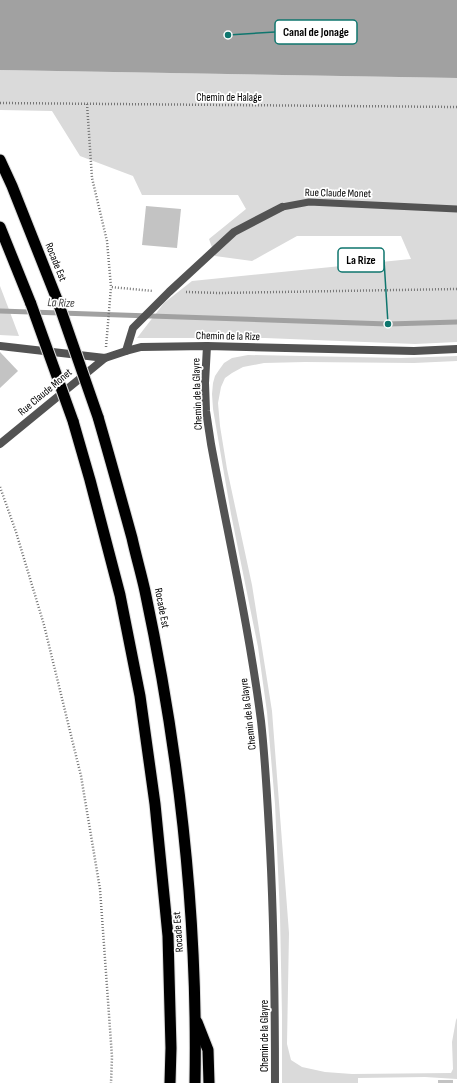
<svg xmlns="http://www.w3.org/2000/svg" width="457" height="1083" viewBox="0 0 457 1083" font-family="'Sofia Sans Condensed',sans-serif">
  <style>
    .green { fill: #dadada }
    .water { fill: #a1a1a1 }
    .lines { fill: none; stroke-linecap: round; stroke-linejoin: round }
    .stream { stroke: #a1a1a1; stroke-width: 5 }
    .building { fill: #c3c3c3 }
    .trunk-casing { stroke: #dbdbdb; stroke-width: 13 }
    .path { stroke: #757575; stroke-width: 2.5; stroke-dasharray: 1 2; stroke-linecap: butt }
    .service { stroke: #535353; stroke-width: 7 }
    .minor { stroke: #535353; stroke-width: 8 }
    .trunk { stroke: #000; stroke-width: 11 }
    .trunk-bridge-casing { stroke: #dbdbdb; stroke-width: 13; stroke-linecap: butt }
    .trunk-bridge { stroke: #000; stroke-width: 11 }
    .labels { text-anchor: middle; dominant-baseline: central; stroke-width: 3.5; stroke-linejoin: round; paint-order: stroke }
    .street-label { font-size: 11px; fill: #000; stroke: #fff }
    .water-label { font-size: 12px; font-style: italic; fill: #424242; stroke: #fff }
    .leader { fill: none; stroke: #0f766e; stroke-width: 1.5 }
    .callout-dot { fill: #0f766e; stroke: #fff; stroke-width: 1.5 }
    .callout { fill: #fff; stroke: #0f766e; stroke-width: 1.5 }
    .callout-label { font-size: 12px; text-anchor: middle; font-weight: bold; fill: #000 }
  </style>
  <rect width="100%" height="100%" fill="#fff"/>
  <g class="green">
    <path d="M0 70 457 78V342L415 344 265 338H137L164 303 192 281 411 259 401 236H297L252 261 215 256 209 239 246 209 238 195H142L133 176 80 156 52 111 0 110Z"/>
    <path d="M0 286 19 336 0 335Z"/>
    <path d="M248 355 401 358 457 356V361L414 363 305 362 264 363 243 367 232 373 225 378 221 387 218 403 220 426 227 469 252 585 272 711 289 933 287 1044 291 1060 302 1067 325 1072 352 1074 451 1073 453 1069 452 1042 456 1020 457 1018V1079L425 1077 358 1078V1083H282V1015L280 915 275 804 267 712 258 647 231 514 213 409 212 394 213 383 215 376 219 370 224 363 232 358Z"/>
  </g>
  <path class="water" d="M0 0H457V78L0 70Z"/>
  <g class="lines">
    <path class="stream" d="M0 311 388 324 457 322"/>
  </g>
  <g class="building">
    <path d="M146 206 181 209 177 248 142 245Z"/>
    <path d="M0 352 18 371 0 388Z"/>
    <rect x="438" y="1080" width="15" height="3"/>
  </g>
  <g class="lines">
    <g class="trunk-casing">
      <g id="trunk">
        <path d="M0 160 12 186 58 302"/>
        <path d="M0 227 31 304"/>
        <path d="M98 417C110 458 121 498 132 538 136 556 141 573 145 591 179 751 198 919 195 1083"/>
        <path d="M73 421 90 480 120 595 140 696 155 804 168 936 171 1048 170 1083"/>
        <path d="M197 1022 208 1050 209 1083"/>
      </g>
    </g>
    <g class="path">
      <path d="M0 103 457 107"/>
      <path d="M87 104 92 178 107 241 111 287 153 291"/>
      <path d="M186 292 220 293 457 289"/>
      <path d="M106 347 111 287"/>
      <path d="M0 487 16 532 44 625 81 776 100 889 112 1057 111 1083"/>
    </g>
    <path class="service" d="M282 207 309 202 457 209"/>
    <g class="minor">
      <path d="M0 346 105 358 126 351 141 347 207 346 414 351 457 349"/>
      <path d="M207 346 205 383 206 411 211 444C228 536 249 627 261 721 265 757 267 794 269 830 274 915 275 999 275 1083"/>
      <path d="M126 351 133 328 169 292 234 232 282 207"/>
      <path d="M0 444 105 358"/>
    </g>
    <use href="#trunk" class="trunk"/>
    <g class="trunk-bridge-casing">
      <g id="trunk-bridge">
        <path d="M58 302 98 417"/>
        <path d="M31 304 73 421"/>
      </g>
    </g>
    <use href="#trunk-bridge" class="trunk-bridge"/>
  </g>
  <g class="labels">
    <g class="street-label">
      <text x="229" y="97">Chemin de Halage</text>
      <text transform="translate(338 193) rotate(1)">Rue Claude Monet</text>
      <text transform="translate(56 262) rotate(68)">Rocade Est</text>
      <text transform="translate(228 336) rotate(1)">Chemin de la Rize</text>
      <text transform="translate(45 392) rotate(-40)">Rue Claude Monet</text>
      <text transform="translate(197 394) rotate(-92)">Chemin de la Glayre</text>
      <text transform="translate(162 608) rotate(79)">Rocade Est</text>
      <text transform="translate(248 714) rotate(-97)">Chemin de la Glayre</text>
      <text transform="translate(178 932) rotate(-94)">Rocade Est</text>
      <text transform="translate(264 1036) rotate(-90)">Chemin de la Glayre</text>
    </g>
    <g class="water-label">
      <text transform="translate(61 303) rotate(2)">La Rize</text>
    </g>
  </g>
  <path class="leader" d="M228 35L275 32M388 324L384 260"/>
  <g class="callout-dot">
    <circle cx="228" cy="35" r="4"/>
    <circle cx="388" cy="324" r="4"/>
  </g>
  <g class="callout">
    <rect x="275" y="20" width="82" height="24" rx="4"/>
    <rect x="338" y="248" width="46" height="24" rx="4"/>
  </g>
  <g class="callout-label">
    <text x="316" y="36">Canal de Jonage</text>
    <text x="361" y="264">La Rize</text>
  </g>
</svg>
